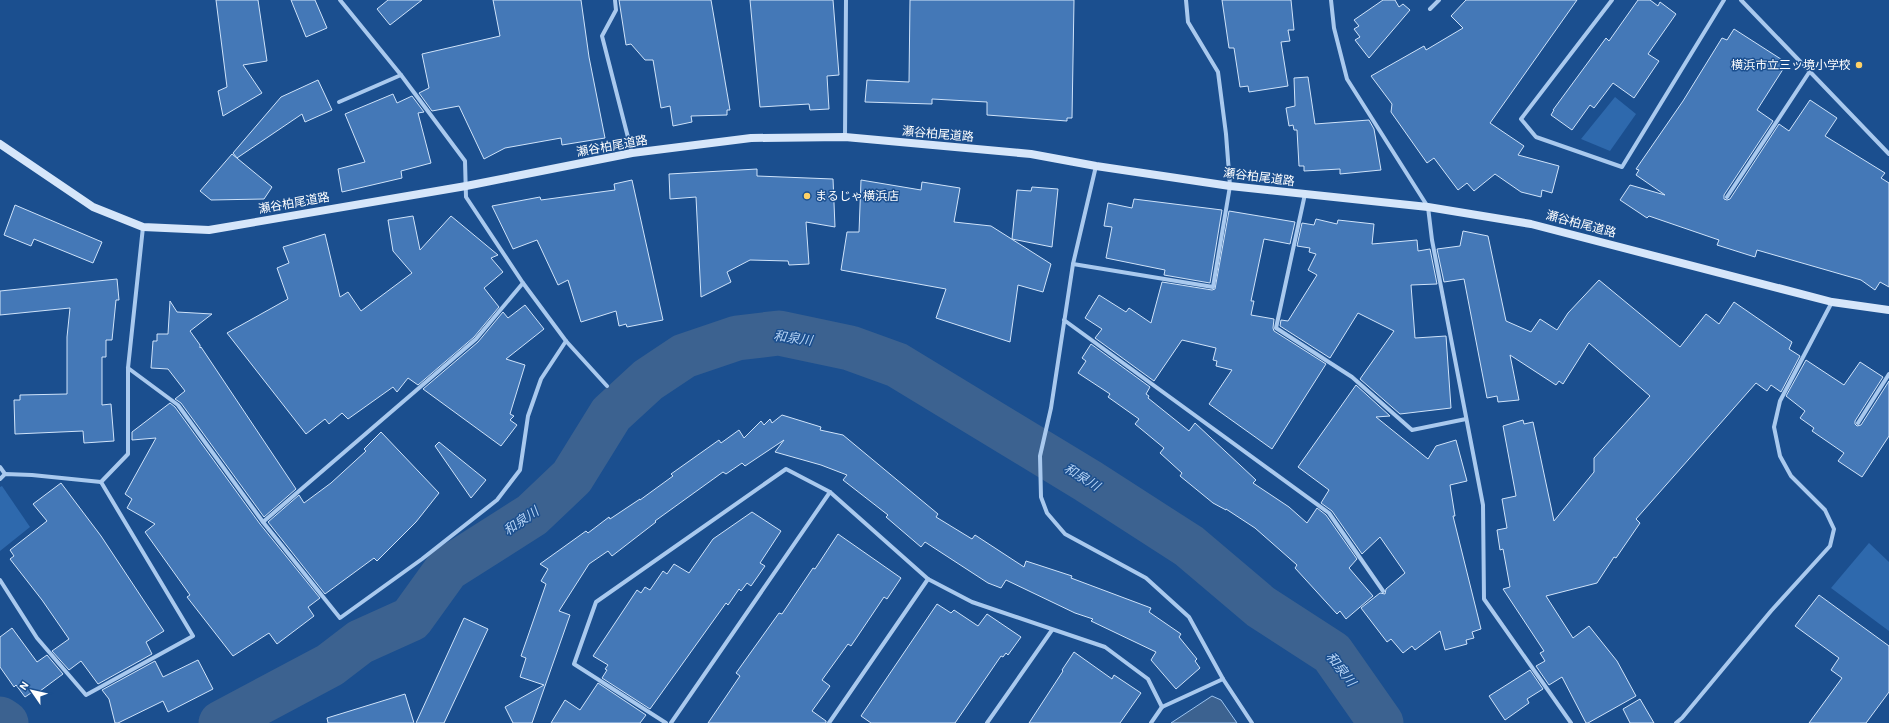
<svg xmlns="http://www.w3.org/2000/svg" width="1889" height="723" viewBox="0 0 1889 723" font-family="Karla,'Noto Sans JP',sans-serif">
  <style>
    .green { fill: #2e69ad }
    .water { fill: #3c6290; stroke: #9cc4f0 }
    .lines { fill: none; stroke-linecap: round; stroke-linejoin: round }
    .river { stroke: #3c6290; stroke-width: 45 }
    .building { fill: #4478b7; stroke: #cfe3fa }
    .street { stroke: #a9c9ee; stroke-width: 4 }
    .secondary { stroke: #d6e6fa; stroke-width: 8 }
    .poi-dot { fill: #ffd166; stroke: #1b4f8f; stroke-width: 1.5 }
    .labels { text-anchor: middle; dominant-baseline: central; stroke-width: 3; stroke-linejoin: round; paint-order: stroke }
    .poi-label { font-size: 12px; fill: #fff; stroke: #1b4f8f; text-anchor: end }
    .street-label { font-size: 12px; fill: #fff; stroke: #1b4f8f }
    .water-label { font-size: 13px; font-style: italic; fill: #b5d3f5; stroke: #1b4f8f }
  </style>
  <rect width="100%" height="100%" fill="#1b4f8f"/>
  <g class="green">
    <path d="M1615 97 1636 114 1610 151 1581 139Z"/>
    <path d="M2 486 30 527 0 551V487Z"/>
    <path d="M1869 543 1889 562V631L1831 588Z"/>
  </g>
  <path class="water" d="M1212 696 1221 700 1237 723H1171Z"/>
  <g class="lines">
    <g class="river">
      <path d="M0 719 6 723"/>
      <path d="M221 723 330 665 360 642 411 619 447 569 532 515 572 477 611 414 648 380 684 356 737 338 779 333 850 348 897 365 1088 481 1189 546 1261 607 1332 653 1381 723"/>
    </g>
  </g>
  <g class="building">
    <path d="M216 0H258L267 61 243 65 262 93 223 116 218 91 227 87Z"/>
    <path d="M291 0H315L327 28 306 37Z"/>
    <path d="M388 0H422L390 25 377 9Z"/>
    <path d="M493 0H581L589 57 605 138 562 145 561 138 505 148 484 159 459 106 432 111 419 93 429 88 422 54 500 36Z"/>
    <path d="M619 0H711L730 110H727V115L691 116 692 122 673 126 670 106 661 108 653 60H645L631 44 626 45Z"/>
    <path d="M750 0H833L839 75 827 76 829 109 810 110 809 104 760 107Z"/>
    <path d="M910 0H1074L1072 118H1067V121L987 115V102L932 99V104L865 102 867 80 909 82Z"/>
    <path d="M1222 0H1291L1294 30H1288L1290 41 1281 42 1288 86 1249 92 1248 86 1240 87 1234 48H1229Z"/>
    <path d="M1383 0H1395L1399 7 1403 4 1410 10 1369 58 1355 40 1360 37 1354 29 1359 26 1354 20Z"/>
    <path d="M1466 0H1577L1490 123 1524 146 1518 155 1559 166 1552 193 1542 190 1541 197 1521 192 1495 174 1474 191 1467 183 1458 190 1434 158 1427 163 1391 112 1392 104 1371 76 1424 46 1426 50 1463 28 1451 16Z"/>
    <path d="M1638 0H1650L1658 6 1660 2 1676 14 1648 54 1659 61 1634 98 1613 83 1594 108 1590 105 1572 130 1551 115 1554 110H1553L1606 38 1609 41Z"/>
    <path d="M1734 29 1787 63 1757 110 1773 121 1724 195V199L1727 200 1730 199 1779 124 1789 131 1810 100 1837 118 1825 136 1885 173 1881 178 1889 183V287L1880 282 1875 290 1861 280 1757 250 1755 257 1717 245 1719 240 1649 216 1647 218 1620 200 1630 185 1665 195 1636 175 1639 170 1636 169 1683 101 1722 38 1727 40Z"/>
    <path d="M1308 77 1315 124 1369 120 1374 129 1381 170 1340 174V169L1304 171V166H1299L1297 130H1294L1293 125 1289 126 1286 108 1295 106 1294 78Z"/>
    <path d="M318 80 332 110 305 122 302 114 237 158 233 153 281 97Z"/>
    <path d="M393 94 397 103 412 96 424 112 418 113 431 163 401 171 402 178 342 192 338 169 365 162 345 114Z"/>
    <path d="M232 154 272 187 264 199 211 200 200 191Z"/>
    <path d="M757 169V176L833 179 835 227 806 222 809 264 789 265 788 261 750 260 727 272 731 282 701 297 696 197 670 199 669 174Z"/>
    <path d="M632 180 663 320 627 327 626 324 619 326 616 311 581 322 568 280 558 285 537 240 513 249 492 206 540 197 541 200 615 190 614 184Z"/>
    <path d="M861 180 921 190 922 182 960 188 954 222 991 226 1051 264 1043 292 1018 285 1010 342 936 318 946 289 841 270 847 232H859Z"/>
    <path d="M1032 187 1058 189 1052 247 1012 239 1017 190 1031 191Z"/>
    <path d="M1134 199 1222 210 1210 283 1164 275 1165 270 1106 258 1112 227 1104 226 1108 203 1132 208Z"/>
    <path d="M15 205 102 242 93 263 34 239 31 246 4 235Z"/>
    <path d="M1229 211 1295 222 1290 244 1264 239 1251 301H1254L1251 315 1274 319 1273 328 1274 331 1326 364 1272 449 1209 404 1232 370 1216 366 1217 361 1213 360 1216 348 1182 340 1154 381 1095 338 1102 329 1085 318 1099 295 1126 312 1129 308 1151 323 1162 282 1212 290 1215 289Z"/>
    <path d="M413 216 420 250 451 216 498 255 491 258 503 272 484 288 499 307 474 337 418 385 408 378 397 392 393 387 348 419 342 413 329 424 325 419 306 434 227 333 288 299 277 268 289 263 283 247 325 234 340 297 348 292 361 311 412 273 393 251 388 220Z"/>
    <path d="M1316 219 1337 224 1338 220 1374 224 1372 244 1417 240 1418 251 1430 249 1437 284 1411 285 1415 338 1446 336 1451 408 1400 414 1360 379 1394 331 1358 313 1330 358 1280 326 1281 320 1288 321 1317 275 1308 270 1316 254 1309 252 1310 248 1297 246 1302 223 1314 225Z"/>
    <path d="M1463 231 1488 236 1506 321 1531 332 1540 319 1557 330 1568 313 1599 280 1680 347 1706 314 1719 324 1734 302 1792 342 1789 349 1800 356 1781 392 1771 385 1767 391 1756 383 1636 519 1640 523 1616 558 1614 557 1597 583 1546 596 1573 638 1589 626 1617 661 1636 696 1588 723H1586L1562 677 1549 685 1536 666 1545 661 1540 653 1544 651 1503 589 1510 587 1503 549 1500 550 1497 530 1507 528 1502 499 1516 496 1503 426 1523 420 1524 424 1533 422 1554 521 1594 472V458L1650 396 1589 343 1563 384 1559 381 1556 385 1510 355 1519 400 1498 402 1497 396 1487 398 1464 279 1444 282 1437 249 1460 246Z"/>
    <path d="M117 279 119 300H116L112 340H106V357H102V405L111 404 114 441 84 443 83 431 15 434 14 400H20V395L67 394V337L70 308 0 315V291Z"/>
    <path d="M170 301 177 312 212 314 190 331 200 345V348L201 347 296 489 264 517 181 403 175 399 185 391 168 369 151 368 153 341H157V334H168Z"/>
    <path d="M525 305 544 329 506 359 525 365 510 414 514 416 510 420 517 425 501 446 423 389 478 342 503 312 508 318Z"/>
    <path d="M1091 344 1150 387 1146 394 1149 396 1148 398 1189 431 1195 423 1256 480 1253 483 1289 507 1307 523 1317 508 1326 515 1357 559 1349 568 1373 596 1346 619 1340 611 1337 614 1295 568 1297 565 1255 528 1226 509V510L1213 503 1180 476 1182 473 1160 453 1164 448 1135 424 1139 419 1108 397 1110 394 1078 373 1086 361 1082 358Z"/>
    <path d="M1806 360 1844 385 1860 362 1883 377 1855 421V424L1857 426 1861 425 1889 381V436L1862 477 1838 461 1844 453 1812 431 1814 428 1800 418 1805 411 1786 396Z"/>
    <path d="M1356 385 1390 416 1376 417 1428 459 1436 446 1456 440 1467 481 1450 485 1455 516H1453L1481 629 1472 632 1474 638 1466 640 1467 644 1445 650 1440 631 1415 650 1412 646 1403 653 1391 639 1387 642 1361 608 1380 593 1385 594 1386 589 1405 573 1380 537 1362 554 1332 511 1321 503 1329 490 1298 467Z"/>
    <path d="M170 403 175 407 260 524 320 598 308 607 314 616 277 644 269 633 233 656 187 597 190 595 145 532 155 524 127 508 132 499 125 494 156 438 132 440V432Z"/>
    <path d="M782 415 821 427 820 430 843 435 938 514 936 517 972 539 975 535 1024 567 1026 561 1072 576 1071 578 1151 608 1149 612 1181 634 1179 637 1197 659 1195 661 1200 668 1176 689 1151 660 1156 652 1091 621 1093 619 1075 613 1006 580 1001 588 988 583 925 542 921 547 886 517 888 515 843 480 847 475 821 465 775 452 784 440 745 466 742 463 726 474 723 472 655 521 656 522 612 556 608 551 589 564 559 611 570 615 532 723H513L505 707 544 685 520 677 526 658 521 656 546 584 541 581 548 569 540 564 586 531 588 533 609 517 610 519 640 499V500L673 476 671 474 719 440 721 443 739 430 744 438 761 421 764 425 770 419 772 423Z"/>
    <path d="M381 432 439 493 416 522 377 561 374 558 325 594 268 522 299 495 304 503 331 483 366 451 364 449Z"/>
    <path d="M439 442 486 480 471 498 435 446Z"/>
    <path d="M61 483 101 536 164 631 146 642 152 654 98 684 81 661 69 670 52 651 69 639 42 600 10 559 14 556 10 550 47 521 33 504Z"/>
    <path d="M752 512 781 531 760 563 765 566 751 586 747 583 741 591 739 589 728 605 726 603 650 709 602 678 607 670 605 669 608 665 593 656 637 590 641 593 645 587 650 590 663 571 667 574 674 564 689 573 713 539Z"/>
    <path d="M838 534 901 578 887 599 884 597 851 646 848 644 822 680 830 686 812 711 826 721V723H708L740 676 736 673 779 613 782 614 813 568 815 569Z"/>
    <path d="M1819 595 1889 646V692L1866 723H1809L1842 678 1831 670 1839 658 1795 626Z"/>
    <path d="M937 604 951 613 954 610 978 626 987 614 1021 637 1008 655 1006 653 1003 657 1001 656 955 723H871L861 716Z"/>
    <path d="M464 618 488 629 444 723H416Z"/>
    <path d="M12 628 37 662 47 655 63 674 36 694 34 691 25 697 16 685 14 687 0 667V637Z"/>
    <path d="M1074 652 1112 679 1114 675 1141 693 1120 723H1029L1063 671 1062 670Z"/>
    <path d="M198 660 213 689 168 712 163 701 118 723H115L109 699 102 690 155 661 163 677Z"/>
    <path d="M1530 670 1543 689 1527 699 1529 703 1505 720 1489 696Z"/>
    <path d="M598 683 646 715 640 723H551L565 700 580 710Z"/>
    <path d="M405 694 414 723H328L327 718Z"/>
    <path d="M1640 699 1654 723H1630L1623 709Z"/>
  </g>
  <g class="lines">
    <g class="street">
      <path d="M340 0 401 75 465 161 466 197 523 283 566 341 607 386"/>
      <path d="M615 0 616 10 602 36 632 153"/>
      <path d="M1331 0 1334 28 1347 79 1428 207 1432 240 1483 505 1484 599 1571 723"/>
      <path d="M1612 0 1521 119 1536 137 1622 167 1724 0"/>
      <path d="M1741 0 1889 154"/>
      <path d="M1430 9 1439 0"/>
      <path d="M339 102 401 75"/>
      <path d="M845 137 846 0"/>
      <path d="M1096 166 1073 264 1051 408 1040 456 1041 497 1047 513 1065 534 1146 578 1189 617 1223 679 1252 723"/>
      <path d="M1305 194 1276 328 1352 377 1412 430 1466 419"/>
      <path d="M1727 197 1810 71"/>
      <path d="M1073 264 1213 287 1230 186 1226 134 1218 72 1188 22 1186 0"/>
      <path d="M1064 320 1329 513 1383 591"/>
      <path d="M128 368 178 405 263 522 340 618 422 559 497 500 520 470 528 416 541 379 566 341"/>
      <path d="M1858 423 1889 374"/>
      <path d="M0 467 5 474"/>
      <path d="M0 479 5 474 32 475 101 482"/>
      <path d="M101 482 128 454V368L143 227"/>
      <path d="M263 522 476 339 523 283"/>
      <path d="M0 580 37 638 86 695 193 636 101 482"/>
      <path d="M666 723 574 664 596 602 786 469 830 492 928 579 972 602 1105 647 1148 679 1162 707"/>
      <path d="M671 723 830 492"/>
      <path d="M829 723 928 579"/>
      <path d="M987 723 1052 630"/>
      <path d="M1151 723 1162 707 1223 679"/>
      <path d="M1676 723 1682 718 1771 611 1830 546 1834 529 1825 510 1791 476 1780 456 1774 427 1780 401 1832 302"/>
    </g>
    <path class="secondary" d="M0 144 93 207 143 227 209 230 466 186 632 153 751 138 845 137 1031 154 1096 166 1230 186 1428 207 1531 224 1832 302 1889 310"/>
  </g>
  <g class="poi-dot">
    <circle cx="1859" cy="65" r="4"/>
    <circle cx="807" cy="196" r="4"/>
  </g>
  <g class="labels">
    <g class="poi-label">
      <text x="1851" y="65">横浜市立三ッ境小学校</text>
      <text x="815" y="196" text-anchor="start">まるじゃ横浜店</text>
    </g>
    <g class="street-label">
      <text transform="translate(938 134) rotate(5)">瀬谷柏尾道路</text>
      <text transform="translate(612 146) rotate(-10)">瀬谷柏尾道路</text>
      <text transform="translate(1259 177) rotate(7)">瀬谷柏尾道路</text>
      <text transform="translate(294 203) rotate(-10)">瀬谷柏尾道路</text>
      <text transform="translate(1581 224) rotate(15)">瀬谷柏尾道路</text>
    </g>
    <g class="water-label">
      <text transform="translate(793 338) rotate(8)">和泉川</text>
      <text transform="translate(1082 477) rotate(32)">和泉川</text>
      <text transform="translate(521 521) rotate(-35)">和泉川</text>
      <text transform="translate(1341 669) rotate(52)">和泉川</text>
    </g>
  </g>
  <g transform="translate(32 691) rotate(304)" stroke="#1b4f8f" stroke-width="3" paint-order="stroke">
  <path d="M0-3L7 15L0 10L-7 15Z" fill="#ffffff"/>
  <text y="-6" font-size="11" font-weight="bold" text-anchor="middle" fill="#ffffff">N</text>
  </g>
</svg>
